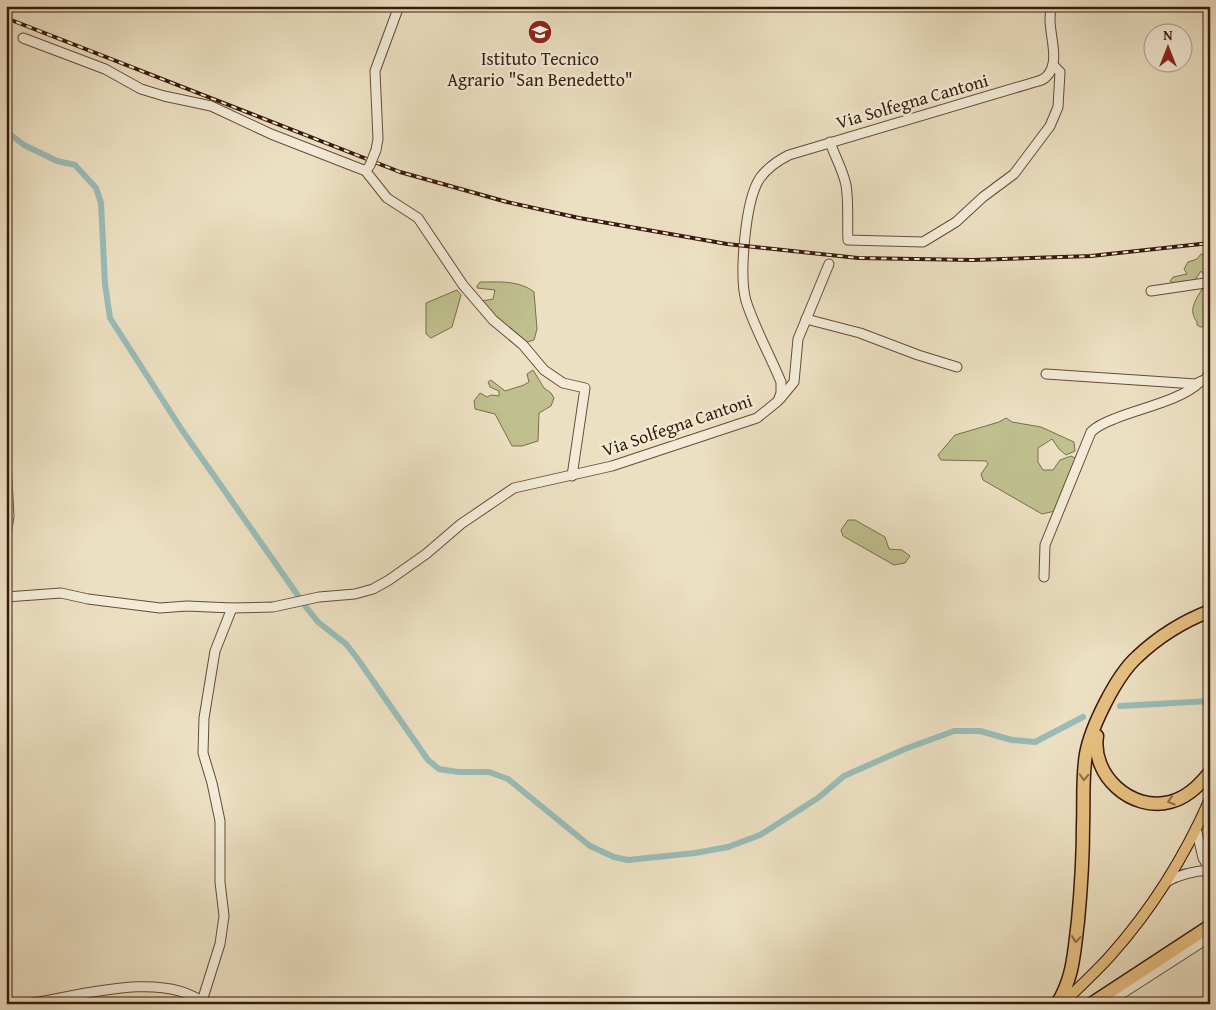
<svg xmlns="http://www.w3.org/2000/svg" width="1216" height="1010" viewBox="0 0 1216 1010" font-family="'Gentium Book Plus',serif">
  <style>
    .green { fill: #bfc08e; stroke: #7c6c4e }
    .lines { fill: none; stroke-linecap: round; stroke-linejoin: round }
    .canal { stroke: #99bcb8; stroke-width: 6 }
    .minor-casing { stroke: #664b3a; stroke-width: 11 }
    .major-casing { stroke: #39190d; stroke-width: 12 }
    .highway-casing { stroke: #39190d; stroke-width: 15 }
    .minor { stroke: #f3ebd7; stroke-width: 9 }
    .major { stroke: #e6c081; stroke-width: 10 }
    .highway { stroke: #e6c081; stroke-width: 12 }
    .rail-casing { stroke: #39190d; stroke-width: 4 }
    .rail { stroke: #f3ebd7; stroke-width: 2; stroke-dasharray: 5.5; stroke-linecap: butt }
    .minor-bridge-casing { stroke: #664b3a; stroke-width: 11; stroke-linecap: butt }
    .minor-bridge { stroke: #f3ebd7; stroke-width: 9 }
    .oneway { stroke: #906c47 }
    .labels { text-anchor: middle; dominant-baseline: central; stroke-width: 4.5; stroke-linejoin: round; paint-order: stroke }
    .poi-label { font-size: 18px; fill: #39190d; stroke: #f3ebd7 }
    .street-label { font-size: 18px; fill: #39190d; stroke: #f3ebd7 }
  </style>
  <rect width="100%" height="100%" fill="#ece0c2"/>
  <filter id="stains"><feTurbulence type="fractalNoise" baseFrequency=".004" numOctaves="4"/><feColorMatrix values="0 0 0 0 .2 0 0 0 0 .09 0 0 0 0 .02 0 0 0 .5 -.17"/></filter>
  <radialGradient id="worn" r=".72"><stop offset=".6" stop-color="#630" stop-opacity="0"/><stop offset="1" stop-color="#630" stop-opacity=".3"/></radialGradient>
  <g class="green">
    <path d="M1201 254 1207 255C1210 264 1210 270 1207 279L1201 271 1195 280 1174 284 1170 281 1173 277 1187 274 1184 269 1188 262 1197 259Z"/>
    <path d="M480 282C498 282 519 280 534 292L537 329 534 340 527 342 488 313 482 301 493 299 495 290 477 288V286Z"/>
    <path d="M1206 287H1210V324L1209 326 1200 327 1197 325V322C1188 310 1195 301 1202 289Z"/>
    <path d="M457 290 461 295 452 327 431 338 426 334V303Z"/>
    <path d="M533 370 544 388 551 393 554 398 551 406 539 413 538 441 522 446H512L495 414 475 409 474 401 480 393 487 397 491 395 499 396V391L490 387 488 382 491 380 505 391 524 385 529 382 527 374Z"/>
    <path d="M1006 418 1012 422 1041 427 1074 442 1075 451 1066 455 1059 449 1052 439 1038 448V462L1043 470H1053L1060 460 1071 456 1077 459 1055 511 1042 514 983 480 981 474 988 464 986 461 941 460 938 455 955 435 999 422Z"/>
    <path d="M848 520H855L885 537 889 549 902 550 910 556 905 563 894 565 843 536 841 530Z"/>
  </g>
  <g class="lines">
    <g class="canal">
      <path d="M6 131 24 145 57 161 75 165 96 188 101 203 105 284 110 318 182 430 306 607 318 622 346 644 357 658 428 760 439 769 458 772H489L508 779 590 846 614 857 628 860 695 853 728 847 760 835 818 798 844 776 905 749 954 731H980L1012 740 1035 742 1083 717"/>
      <path d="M1120 706 1210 701"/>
    </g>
    <g class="minor-casing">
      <g id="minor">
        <path d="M23 38 105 69 141 89 164 96 211 106 271 134 366 171"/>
        <path d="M830 142C835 157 843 170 846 185 849 203 847 223 848 240L923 242 956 222 983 197 1014 174 1050 126 1058 107 1060 72 1053 65"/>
        <path d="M376 150 378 139 375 71 399 6"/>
        <path d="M370 165 366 171 368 174 387 198 418 218 463 285 493 320 523 345 544 370 563 383 585 388 572 476"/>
        <path d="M1151 291 1205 283 1210 284"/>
        <path d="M806 319 860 333 918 355 957 367"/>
        <path d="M1046 374 1196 384 1206 379 1210 371"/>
        <path d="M780 399 794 382 798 339 829 264"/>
        <path d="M6 461 9 516 6 537"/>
        <path d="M1044 577 1045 545 1091 432C1097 426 1106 422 1114 419 1140 408 1180 401 1200 382"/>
        <path d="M6 597 61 593 88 599 160 608 187 606 232 608 273 607 319 597 355 594 373 589 389 580 426 554 461 524 514 488 612 466 757 418 778 401 781 393V382C770 355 755 329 746 301 739 276 745 200 760 178 768 167 777 161 789 155L1035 82C1039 81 1044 79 1046 77 1064 60 1044 28 1052 6"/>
        <path d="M1196 828 1203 858 1210 870"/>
        <path d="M1166 882C1180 874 1194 871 1210 870"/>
        <path d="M202 1001 220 944 224 916 220 882V821L212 783 203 753 204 718 215 651 232 608"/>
        <path d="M27 1004C76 997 163 969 205 1004"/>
        <path d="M1106 1004 1210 937"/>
      </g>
    </g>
    <g class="major-casing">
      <path id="major" d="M1062 1004C1078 988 1096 972 1111 955 1152 909 1185 856 1210 799"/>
    </g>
    <g class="highway-casing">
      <g id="highway">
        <path d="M1097 736C1091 775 1131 812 1170 802 1186 798 1200 785 1210 772"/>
        <path d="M1057 1004C1074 977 1074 951 1078 921 1081 889 1083 858 1083 826 1084 802 1082 778 1086 754 1091 727 1116 676 1137 657 1157 638 1184 621 1210 611"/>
        <path d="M1091 1004 1210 926"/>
      </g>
    </g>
    <use href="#minor" class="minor"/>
    <use href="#major" class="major"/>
    <use href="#highway" class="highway"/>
    <g class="rail-casing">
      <path id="rail" d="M6 18 400 172 507 202 579 218 727 244 858 258 973 260 1091 256 1210 243"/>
    </g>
    <use href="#rail" class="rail"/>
    <g class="minor-bridge-casing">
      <path id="minor-bridge" d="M370 165 376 150"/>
    </g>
    <use href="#minor-bridge" class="minor-bridge"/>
  </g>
  <defs><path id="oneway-chevron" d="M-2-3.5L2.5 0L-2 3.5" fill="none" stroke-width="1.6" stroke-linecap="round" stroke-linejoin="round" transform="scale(1.25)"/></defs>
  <g class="oneway">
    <use href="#oneway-chevron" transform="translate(1084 777) rotate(93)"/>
    <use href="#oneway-chevron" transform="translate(1171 801) rotate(163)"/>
    <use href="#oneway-chevron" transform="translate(1076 939) rotate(96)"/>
  </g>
  <defs>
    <g id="school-disc" transform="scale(1.25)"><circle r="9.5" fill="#8f2418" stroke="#f3ebd7"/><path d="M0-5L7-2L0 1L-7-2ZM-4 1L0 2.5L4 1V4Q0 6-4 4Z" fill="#fff"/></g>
  </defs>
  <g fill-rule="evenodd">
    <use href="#school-disc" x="540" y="32"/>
  </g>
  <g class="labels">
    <g class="poi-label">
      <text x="540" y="58">Istituto Tecnico<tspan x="540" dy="21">Agrario "San Benedetto"</tspan></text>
    </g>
    <g class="street-label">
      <text transform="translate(912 101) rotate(-16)">Via Solfegna Cantoni</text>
      <text transform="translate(677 425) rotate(-19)">Via Solfegna Cantoni</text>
    </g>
  </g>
  <rect width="1216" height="1010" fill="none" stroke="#ece0c2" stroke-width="25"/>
  <rect x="8" y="8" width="1201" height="995" fill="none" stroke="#39190d" stroke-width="2.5"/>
  <rect x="12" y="12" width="1191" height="985" fill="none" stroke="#39190d"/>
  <g transform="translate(1168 48)"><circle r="24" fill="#f3ebd7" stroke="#a99786"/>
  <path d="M0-4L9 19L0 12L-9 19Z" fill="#8f2418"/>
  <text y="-8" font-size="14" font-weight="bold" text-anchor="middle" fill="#39190d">N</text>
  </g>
  <rect width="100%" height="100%" filter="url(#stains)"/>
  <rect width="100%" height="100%" fill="url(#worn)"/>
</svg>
